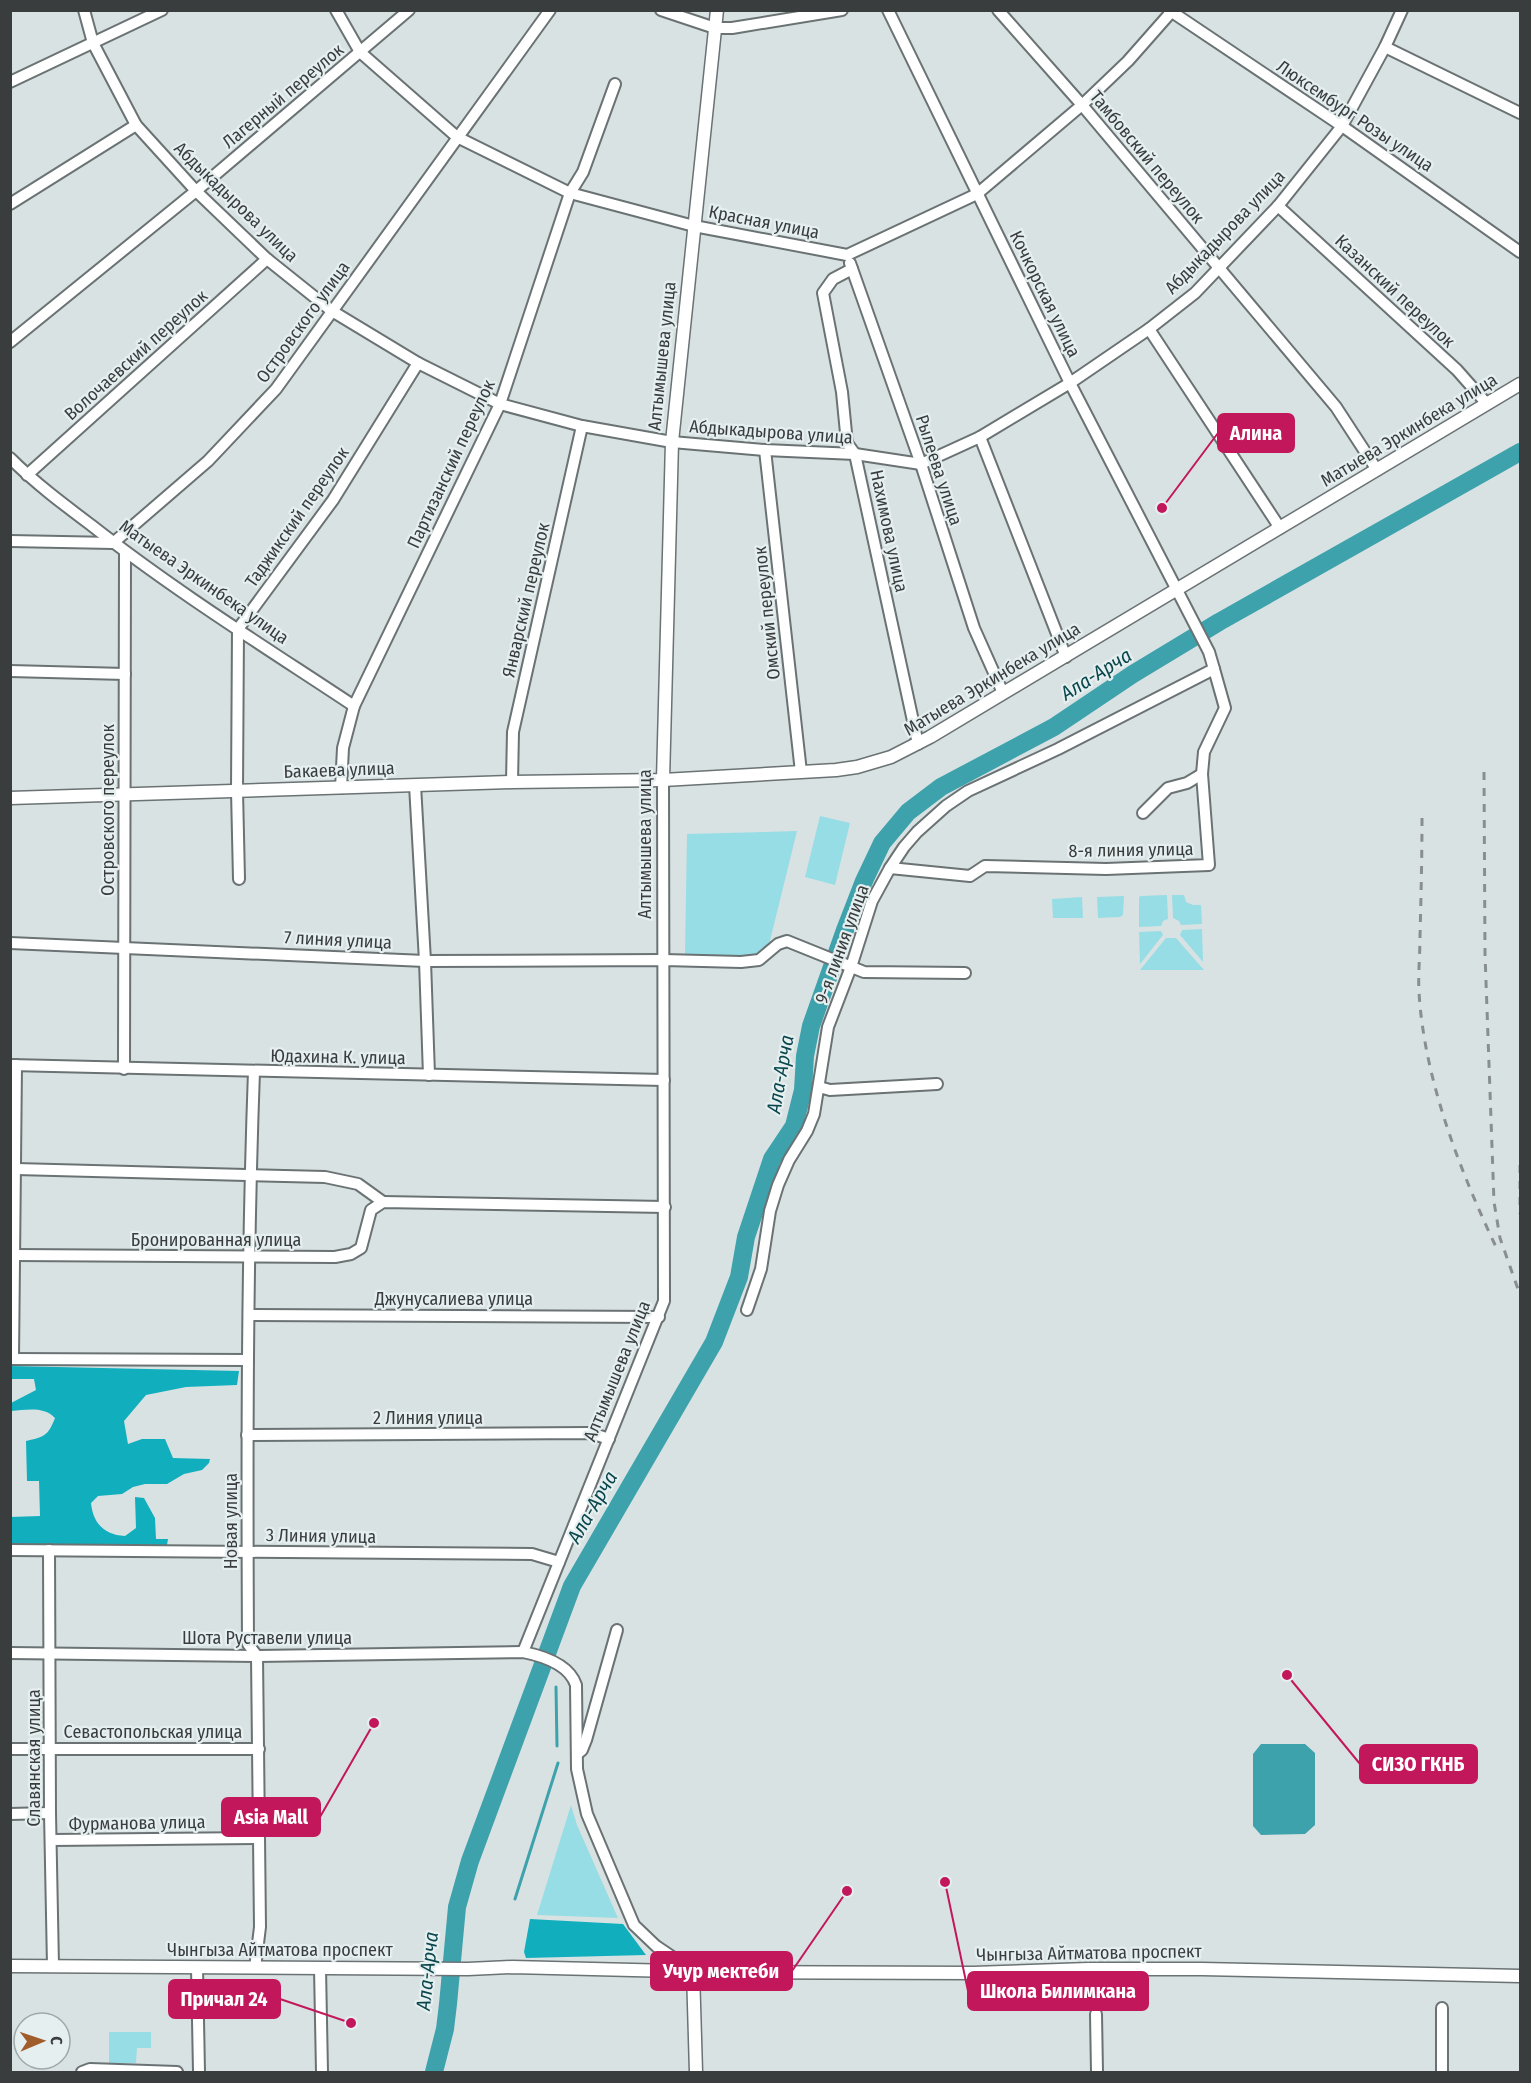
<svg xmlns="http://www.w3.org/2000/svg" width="1531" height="2083" viewBox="0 0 1531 2083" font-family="'Fira Sans Condensed',sans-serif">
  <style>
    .green { fill: #97dde5 }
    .forest { fill: #11afbd }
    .water { fill: #3ea2ac }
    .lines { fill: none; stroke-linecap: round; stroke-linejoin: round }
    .stream { stroke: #3ea2ac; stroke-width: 3 }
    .river { stroke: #3ea2ac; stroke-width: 18 }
    .minor-casing { stroke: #6a7273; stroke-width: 14 }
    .major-casing { stroke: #6a7273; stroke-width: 15 }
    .minor { stroke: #fff; stroke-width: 10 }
    .major { stroke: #fff; stroke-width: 12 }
    .rail { stroke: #898f90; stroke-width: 3; stroke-dasharray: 8 8; stroke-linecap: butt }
    .labels { text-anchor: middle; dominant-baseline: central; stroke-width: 4.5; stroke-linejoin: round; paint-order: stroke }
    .street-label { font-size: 18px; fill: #3a3d3e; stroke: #e6eff0 }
    .water-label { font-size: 20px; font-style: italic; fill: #0a474d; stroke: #e6eff0 }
    .leader { fill: none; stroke: #c2185b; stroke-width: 2 }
    .callout-dot { fill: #c2185b; stroke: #e6eff0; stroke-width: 2 }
    .callout { fill: #c2185b; stroke: #c2185b; stroke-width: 2 }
    .callout-label { font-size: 20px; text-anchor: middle; font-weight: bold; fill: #fff }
  </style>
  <rect width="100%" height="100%" fill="#d9e2e3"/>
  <g class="green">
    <path d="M820 816 850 823 835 885 805 877Z"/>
    <path d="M797 831 766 957 685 954 687 834Z"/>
    <path d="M1167 895 1168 919 1163 921 1161 926 1139 927V898L1140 896Z"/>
    <path d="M1172 895H1184L1186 902 1193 905H1201L1202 924 1181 925 1179 921 1173 918Z"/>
    <path d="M1124 896 1123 915 1120 917 1098 918 1097 897Z"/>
    <path d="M1082 897 1083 918H1053L1052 899Z"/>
    <path d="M1202 929 1203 962 1180 935 1182 930Z"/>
    <path d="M1161 931 1163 935 1140 964 1139 932Z"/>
    <path d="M1166 938H1176L1204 970H1140Z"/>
    <path d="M571 1805 577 1825 618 1918 537 1915Z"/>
    <path d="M109 2032H151V2048H137L136 2063H109Z"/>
  </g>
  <g class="forest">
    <path d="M11 1366 239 1371 237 1385 186 1387 146 1395 124 1421 128 1444 142 1439H165L173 1458 210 1459 209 1463 202 1470 184 1474 167 1484H145L133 1487 122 1494 98 1496 91 1503C93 1523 104 1535 125 1536L136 1528 135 1497 144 1498 155 1518 156 1539H168L167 1545H11L10 1517 40 1516 39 1481H27L26 1441C44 1437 48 1436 55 1418 44 1406 26 1410 11 1411V1403L36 1390 34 1379H11Z"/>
    <path d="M530 1919 623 1924 646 1955 526 1958 524 1952Z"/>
  </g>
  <path class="water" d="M1261 1744H1305L1315 1753V1825L1305 1834 1261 1835 1253 1826V1754Z"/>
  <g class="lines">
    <g class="stream">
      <path d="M556 1687 557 1746"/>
      <path d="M515 1899 558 1763"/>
    </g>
    <path class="river" d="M434 2072 445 2029 448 2004 457 1907 470 1861 572 1586 714 1342 739 1277 746 1237 772 1159 794 1126 803 1090 805 1056 811 1026 845 930 864 881 882 843 908 812 941 787 1054 727 1133 674 1219 622 1520 452"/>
    <g class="minor-casing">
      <g id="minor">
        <path d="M84 10 93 43 136 125 196 191 267 259 332 311 418 363 500 404 582 426 672 442 765 450 855 454 921 464 980 437 1070 383 1149 329 1195 293 1278 206 1342 126 1385 47 1402 10"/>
        <path d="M336 10 360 52 457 137 570 193 694 226 847 255 977 194 1082 105 1128 61 1173 10"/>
        <path d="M661 10 715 28H732L842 10"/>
        <path d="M998 10 1082 105 1336 407 1377 470"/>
        <path d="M1169 10 1342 126 1520 252"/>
        <path d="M1385 47 1520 113"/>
        <path d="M10 82 162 10"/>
        <path d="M10 204 136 125"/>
        <path d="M1278 206 1457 370 1487 404"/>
        <path d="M850 263 921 464 974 628 1003 693"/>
        <path d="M852 269 833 279 823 293 842 392 847 443 855 454 918 744"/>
        <path d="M1149 329 1280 528"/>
        <path d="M10 342 196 191 409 10"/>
        <path d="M980 437 1066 657"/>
        <path d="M765 450 801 772"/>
        <path d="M10 458C35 483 63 504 91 525 175 591 265 647 354 706"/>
        <path d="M27 475 267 259"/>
        <path d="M10 541 113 543 208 461 276 389 550 10"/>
        <path d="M10 671 125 674"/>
        <path d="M512 782 513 732 582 426"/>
        <path d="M415 785 425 961 429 1075"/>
        <path d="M341 788 343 748 354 706 500 404 570 193 583 172 615 84"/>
        <path d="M1143 813 1168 788 1187 783 1202 774"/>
        <path d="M890 868 970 876 985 866 1106 869 1209 865 1202 774 1204 752 1225 708 1214 669"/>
        <path d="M239 879 237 791 238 629 333 500 418 363"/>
        <path d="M10 943 425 961 664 960 741 962 759 960 778 944 787 941 864 972 965 973"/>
        <path d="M10 1065 664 1080"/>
        <path d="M124 1069 125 552"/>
        <path d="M254 1071C247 1262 247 1453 248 1644L257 1656 260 1927 255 1968"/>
        <path d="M819 1087 830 1090 937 1084"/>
        <path d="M16 1169 325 1177 358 1184 383 1202"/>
        <path d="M14 1255 335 1257 351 1254 361 1248 371 1210 383 1202 665 1207"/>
        <path d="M747 1310 761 1269 770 1211 778 1185 789 1160 807 1131 814 1114 828 1027 851 967 872 901 890 868 904 847 917 832 946 806 968 791 1058 749 1214 669 1209 652 1070 383 888 10"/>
        <path d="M249 1315 659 1317"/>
        <path d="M10 1359 248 1360"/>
        <path d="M13 1359 16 1065"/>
        <path d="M247 1435 591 1433 609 1439"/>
        <path d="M10 1550 532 1554 559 1562"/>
        <path d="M49 1550 50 1813 53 1966"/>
        <path d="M523 1652 664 1301 663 780"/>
        <path d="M10 1653 257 1656 523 1652C543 1656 569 1664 576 1685L577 1769 587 1814 634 1925 656 1946 693 1971"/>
        <path d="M10 1749H259"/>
        <path d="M577 1754 582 1750 586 1740 617 1630"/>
        <path d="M10 1814 50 1813"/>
        <path d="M51 1840 259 1838"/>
        <path d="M197 1967 199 2072"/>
        <path d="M320 1968 322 2072"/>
        <path d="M1096 2014 1097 2072"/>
        <path d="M82 2072 90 2069 177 2072"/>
        <path d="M1442 2072V2008"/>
      </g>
    </g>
    <g class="major-casing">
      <g id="major">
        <path d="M663 780 672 442 717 10"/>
        <path d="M10 798 512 782 663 780 836 770 857 767 891 757 930 737 1520 384"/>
        <path d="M10 1966 468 1969 512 1967 713 1972 973 1973 1088 1969H1202L1520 1976"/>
        <path d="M693 1971 696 2072"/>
      </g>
    </g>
    <use href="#minor" class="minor"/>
    <use href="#major" class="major"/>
    <g class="rail">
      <path d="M1484 772 1485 954 1494 1202 1500 1238 1519 1292"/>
      <path d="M1422 818C1422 857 1421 897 1420 937 1420 955 1418 974 1419 992 1424 1079 1460 1171 1497 1249"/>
      <path d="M1520 1165V1214"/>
    </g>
  </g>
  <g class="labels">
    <g class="street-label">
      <text transform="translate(283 96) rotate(-40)">Лагерный переулок</text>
      <text transform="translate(1355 116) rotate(34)">Люксембург Розы улица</text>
      <text transform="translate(1147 157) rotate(50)">Тамбовский переулок</text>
      <text transform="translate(236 202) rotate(44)">Абдыкадырова улица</text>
      <text transform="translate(764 222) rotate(11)">Красная улица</text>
      <text transform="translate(1225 232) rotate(-46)">Абдыкадырова улица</text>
      <text transform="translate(1395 291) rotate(43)">Казанский переулок</text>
      <text transform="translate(1045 294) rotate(64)">Кочкорская улица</text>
      <text transform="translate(303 322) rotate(-54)">Островского улица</text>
      <text transform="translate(136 355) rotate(-42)">Волочаевский переулок</text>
      <text transform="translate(662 356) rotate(-84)">Алтымышева улица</text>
      <text transform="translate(1409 430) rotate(-31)">Матыева Эркинбека улица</text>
      <text transform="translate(771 432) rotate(4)">Абдыкадырова улица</text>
      <text transform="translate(451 464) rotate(-65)">Партизанский переулок</text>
      <text transform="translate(939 470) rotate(72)">Рылеева улица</text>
      <text transform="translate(297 517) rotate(-55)">Таджикский переулок</text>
      <text transform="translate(889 531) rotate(78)">Нахимова улица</text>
      <text transform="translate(204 582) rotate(35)">Матыева Эркинбека улица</text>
      <text transform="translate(526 600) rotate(-77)">Январский переулок</text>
      <text transform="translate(767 613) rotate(-96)">Омский переулок</text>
      <text transform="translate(992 679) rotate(-31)">Матыева Эркинбека улица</text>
      <text transform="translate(339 770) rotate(-2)">Бакаева улица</text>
      <text transform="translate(108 810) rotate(-90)">Островского переулок</text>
      <text transform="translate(645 844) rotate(-90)">Алтымышева улица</text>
      <text transform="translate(1131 850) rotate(-1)">8-я линия улица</text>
      <text transform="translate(338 940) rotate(3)">7 линия улица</text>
      <text transform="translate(842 944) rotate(-70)">9-я линия улица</text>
      <text transform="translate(338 1057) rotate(1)">Юдахина К. улица</text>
      <text x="216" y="1240">Бронированная улица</text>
      <text x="454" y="1299">Джунусалиева улица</text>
      <text transform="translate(617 1371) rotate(-68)">Алтымышева улица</text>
      <text x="428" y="1418">2 Линия улица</text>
      <text transform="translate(231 1521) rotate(-90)">Новая улица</text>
      <text transform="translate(321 1536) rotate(1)">3 Линия улица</text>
      <text x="267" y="1638">Шота Руставели улица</text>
      <text x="153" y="1732">Севастопольская улица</text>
      <text transform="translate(34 1758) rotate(-90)">Славянская улица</text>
      <text transform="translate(137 1823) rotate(-1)">Фурманова улица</text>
      <text x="280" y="1950">Чынгыза Айтматова проспект</text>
      <text transform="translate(1089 1953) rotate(-1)">Чынгыза Айтматова проспект</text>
    </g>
    <g class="water-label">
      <text transform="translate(1096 674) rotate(-32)">Ала-Арча</text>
      <text transform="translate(780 1074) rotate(-80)">Ала-Арча</text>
      <text transform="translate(592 1507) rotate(-60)">Ала-Арча</text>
      <text transform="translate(427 1971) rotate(-84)">Ала-Арча</text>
    </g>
  </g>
  <path class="leader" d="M1162 508L1218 433M1287 1675L1360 1764M374 1723L320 1817M847 1891L792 1971M945 1882L968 1991M351 2023L280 1999"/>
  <g class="callout-dot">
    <circle cx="1162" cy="508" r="6"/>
    <circle cx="1287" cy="1675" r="6"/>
    <circle cx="374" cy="1723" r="6"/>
    <circle cx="847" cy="1891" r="6"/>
    <circle cx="945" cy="1882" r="6"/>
    <circle cx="351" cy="2023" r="6"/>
  </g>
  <g class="callout">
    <rect x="1218" y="414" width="76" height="38" rx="6"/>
    <rect x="1360" y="1745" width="117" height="38" rx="6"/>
    <rect x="222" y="1798" width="98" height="38" rx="6"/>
    <rect x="651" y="1952" width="141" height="38" rx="6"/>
    <rect x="968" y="1972" width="180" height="38" rx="6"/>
    <rect x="169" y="1980" width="111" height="38" rx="6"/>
  </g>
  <g class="callout-label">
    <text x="1256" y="440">Алина</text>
    <text x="1418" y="1771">СИЗО ГКНБ</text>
    <text x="271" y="1824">Asia Mall</text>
    <text x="721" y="1978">Учур мектеби</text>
    <text x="1058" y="1998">Школа Билимкана</text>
    <text x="224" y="2006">Причал 24</text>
  </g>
  <rect width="1531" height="2083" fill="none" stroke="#3a3d3e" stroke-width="24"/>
  <g transform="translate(42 2041) rotate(88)"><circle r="28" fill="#e6eff0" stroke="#a1a8a9" stroke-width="1.5"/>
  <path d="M0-4.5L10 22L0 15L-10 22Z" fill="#a05d2b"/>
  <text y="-9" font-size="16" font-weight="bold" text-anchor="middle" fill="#3a3d3e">С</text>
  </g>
</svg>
